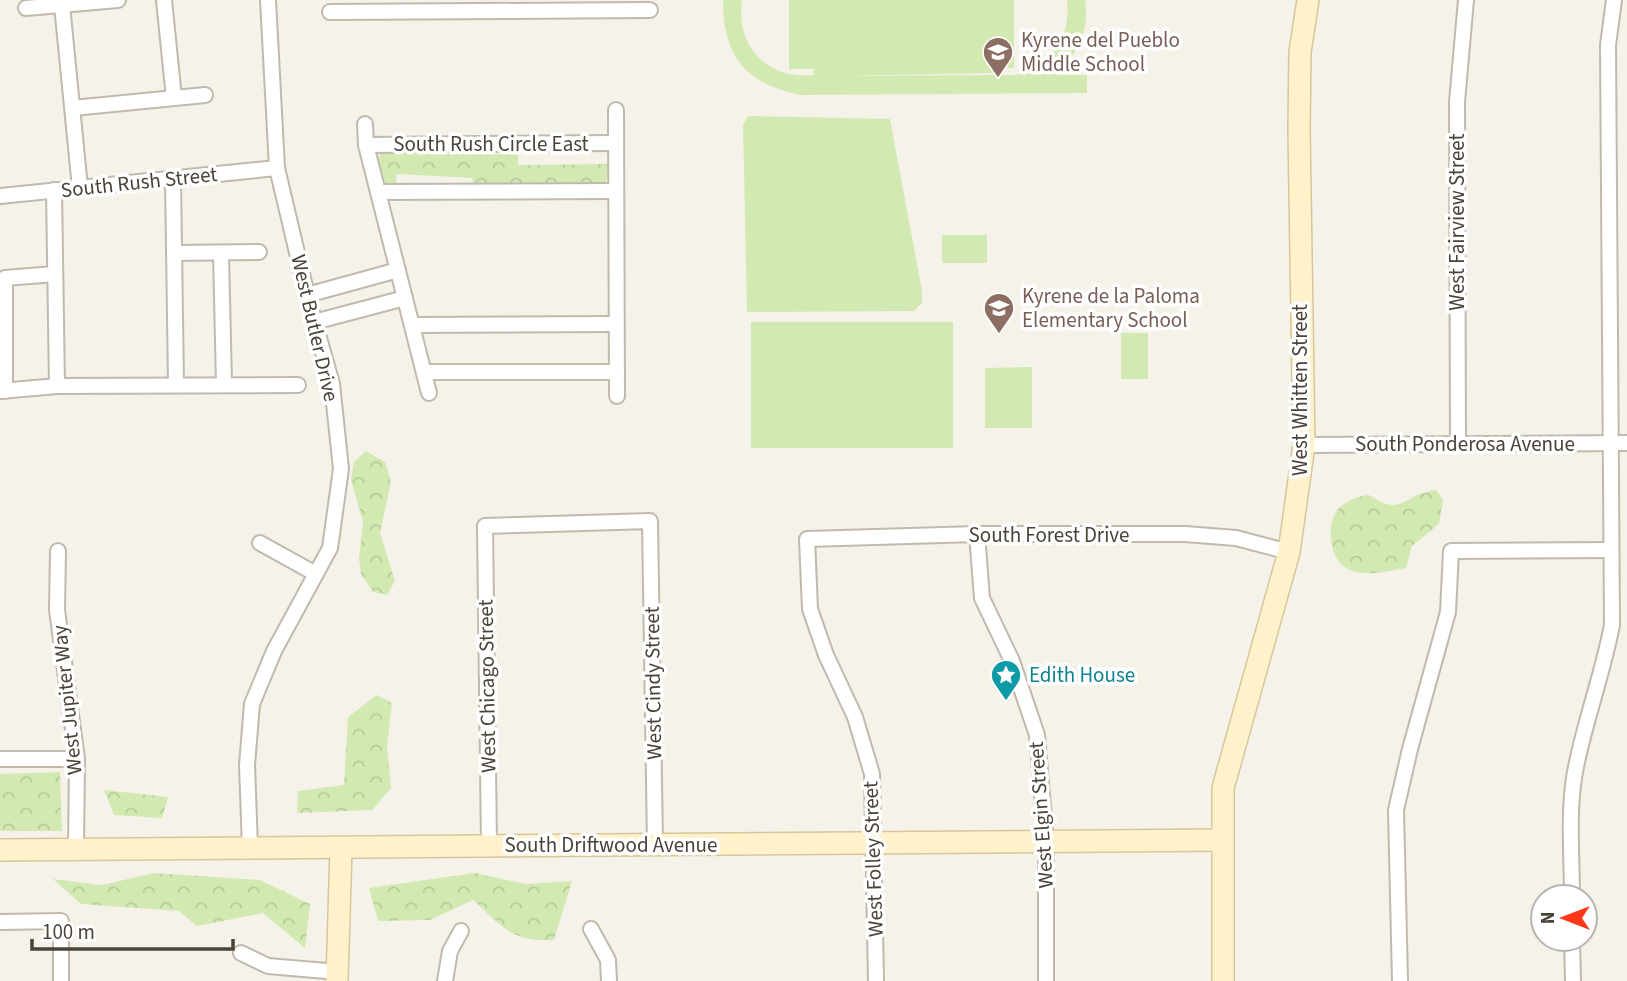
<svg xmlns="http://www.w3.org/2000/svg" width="1627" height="981" viewBox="0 0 1627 981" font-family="'Source Sans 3',sans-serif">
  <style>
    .park { fill: url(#park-crowns) }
    .pitch { fill: #d2eab2 }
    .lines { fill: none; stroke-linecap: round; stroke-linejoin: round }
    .street-casing { stroke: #c1baac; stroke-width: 18 }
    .secondary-casing { stroke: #d6c699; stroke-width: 24 }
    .street { stroke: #fff; stroke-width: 14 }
    .secondary { stroke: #fff2cb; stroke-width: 21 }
    .labels { text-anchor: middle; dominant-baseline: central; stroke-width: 7; stroke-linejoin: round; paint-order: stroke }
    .education-label { font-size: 21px; fill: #785e54; stroke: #fff; text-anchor: start }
    .street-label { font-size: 21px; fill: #4a4338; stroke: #fff }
    .culture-label { font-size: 21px; fill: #0d838f; stroke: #fff; text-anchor: start }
  </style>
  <defs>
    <pattern id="park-crowns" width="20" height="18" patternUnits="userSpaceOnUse" patternTransform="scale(1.75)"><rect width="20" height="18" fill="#d2eab2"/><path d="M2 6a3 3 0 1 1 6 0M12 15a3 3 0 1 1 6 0" fill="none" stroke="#b6ca9a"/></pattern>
  </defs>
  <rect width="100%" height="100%" fill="#f5f2ea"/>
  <g class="park">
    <path d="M380 153 518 154V165L610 164 604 188 474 186 472 178 396 174 397 187 386 185 377 172Z"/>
    <path d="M366 451 385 462 391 482 380 533 395 581 387 595 373 592 361 574 359 559 363 522 351 480 354 462Z"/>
    <path d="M1436 490 1443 500 1439 524 1412 546 1406 568C1388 571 1362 578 1346 568 1328 557 1326 522 1339 508 1347 500 1359 496 1369 495 1403 518 1402 494 1436 490Z"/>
    <path d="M377 695 392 703 387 746 391 788 372 810 297 813 298 791 344 785 348 717Z"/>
    <path d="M60 772 62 831H0V774Z"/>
    <path d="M104 790 168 797 162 818 114 815Z"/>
    <path d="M154 873 260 880 310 904 305 948 263 913 197 926 179 911 81 904 53 879 102 885Z"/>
    <path d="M475 873 525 884 572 881 554 940C511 942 503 927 473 900L430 920 378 921 369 888Z"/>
  </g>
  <g class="pitch">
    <path d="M723 0H742C735 47 768 80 814 75V69H789V0H1014V68H998V73L831 76 1016 75C1052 63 1071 39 1067 0H1085C1090 31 1077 54 1056 75H1087V93L801 95C746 84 723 57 723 0Z"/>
    <path d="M748 116 890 119 922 291V303L914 311 747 312 743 124Z"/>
    <rect x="942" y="235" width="45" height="28"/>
    <rect x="751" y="322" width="202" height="126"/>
    <rect x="1121" y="333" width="27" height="46"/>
    <path d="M1032 367V428H985V368Z"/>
  </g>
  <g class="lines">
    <g class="street-casing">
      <g id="street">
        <path d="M164 0 174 98"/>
        <path d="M62 5 80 188"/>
        <path d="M26 8 118 0"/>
        <path d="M330 12 650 10"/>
        <path d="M73 108 205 95"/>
        <path d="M616 110 617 396"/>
        <path d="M365 124 366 145 429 393"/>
        <path d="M366 145 616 143"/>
        <path d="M173 178 176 385"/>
        <path d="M54 190 57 386"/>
        <path d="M378 192 616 191"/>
        <path d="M0 196 277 168"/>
        <path d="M174 253 259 252"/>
        <path d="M221 253 224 384"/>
        <path d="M307 295 398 270"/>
        <path d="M314 322 405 298"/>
        <path d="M412 325 616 324"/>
        <path d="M424 372H617"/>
        <path d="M0 391 57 386 298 385"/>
        <path d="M5 391V278L55 274"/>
        <path d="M1458 444 1457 102 1466 0"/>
        <path d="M1304 445 1627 443"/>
        <path d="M977 534 982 598 1012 661 1037 735 1046 842V981"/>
        <path d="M260 543 316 574"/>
        <path d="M58 551 57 610 77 759 76 850"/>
        <path d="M0 759H77"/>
        <path d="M489 846 485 526 650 521 655 845"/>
        <path d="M250 848 247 765 252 704 274 651 330 548 341 469 332 384 307 295 277 168 268 0"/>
        <path d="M1572 897C1572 853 1567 805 1577 762 1587 715 1603 672 1612 625L1608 45 1614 0"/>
        <path d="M0 922 61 921V981"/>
        <path d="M591 929 608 960 609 981"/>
        <path d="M1572 939 1573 981"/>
        <path d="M241 953 268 966 338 972"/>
        <path d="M445 981 450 951 461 931"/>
        <path d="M876 981 872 774 855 717 826 655 810 609 807 539 977 534H1185L1236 538 1289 552"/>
        <path d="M1400 981 1396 810 1410 749 1448 612 1451 551 1611 550"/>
      </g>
    </g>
    <g class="secondary-casing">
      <g id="secondary">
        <path d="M0 850 1222 840"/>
        <path d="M337 981 341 848"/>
        <path d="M1223 981V788L1289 552 1304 445 1299 129 1300 52 1308 0"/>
      </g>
    </g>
    <use href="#street" class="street"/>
    <use href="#secondary" class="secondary"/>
  </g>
  <defs>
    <g id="school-pin" transform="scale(1.575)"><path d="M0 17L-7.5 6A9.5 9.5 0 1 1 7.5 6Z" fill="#8d6e63" stroke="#fff"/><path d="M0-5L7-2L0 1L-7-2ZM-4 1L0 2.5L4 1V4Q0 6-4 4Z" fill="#fff"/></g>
    <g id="sight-pin" transform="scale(1.575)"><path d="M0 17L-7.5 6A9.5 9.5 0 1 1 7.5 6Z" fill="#0f9aa8" stroke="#fff"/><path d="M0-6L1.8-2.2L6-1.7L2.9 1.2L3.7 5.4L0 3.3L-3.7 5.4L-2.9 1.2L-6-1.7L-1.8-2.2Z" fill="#fff"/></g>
  </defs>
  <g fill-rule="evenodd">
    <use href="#school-pin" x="998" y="52"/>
    <use href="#school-pin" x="999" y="308"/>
    <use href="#sight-pin" x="1006" y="675"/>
  </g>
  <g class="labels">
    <g class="education-label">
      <text x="1021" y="40">Kyrene del Pueblo<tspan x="1021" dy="24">Middle School</tspan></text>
      <text x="1022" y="296">Kyrene de la Paloma<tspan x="1022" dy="24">Elementary School</tspan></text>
    </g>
    <g class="street-label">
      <text x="491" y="144">South Rush Circle East</text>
      <text transform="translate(139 182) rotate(-6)">South Rush Street</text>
      <text transform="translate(1457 222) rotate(-90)">West Fairview Street</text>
      <text transform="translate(315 328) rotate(77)">West Butler Drive</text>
      <text transform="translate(1300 390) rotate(-90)">West Whitten Street</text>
      <text x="1465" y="444">South Ponderosa Avenue</text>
      <text x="1049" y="535">South Forest Drive</text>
      <text transform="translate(653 683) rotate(-91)">West Cindy Street</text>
      <text transform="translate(487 686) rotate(-91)">West Chicago Street</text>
      <text transform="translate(67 700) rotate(-96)">West Jupiter Way</text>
      <text transform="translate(1041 815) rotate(-94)">West Elgin Street</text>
      <text x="611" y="845">South Driftwood Avenue</text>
      <text transform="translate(873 859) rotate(-92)">West Folley Street</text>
    </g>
    <g class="culture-label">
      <text x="1029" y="675">Edith House</text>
    </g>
  </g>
  <g transform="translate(1564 918) rotate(270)"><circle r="33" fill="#ffffff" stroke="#b7b4af" stroke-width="2"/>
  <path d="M0-5L12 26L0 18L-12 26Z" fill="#ff3818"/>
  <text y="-10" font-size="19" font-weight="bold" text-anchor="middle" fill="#4a4338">N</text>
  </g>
  <path d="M32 939v10h201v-10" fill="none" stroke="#4a4338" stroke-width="3.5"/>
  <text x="42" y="939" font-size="21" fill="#4a4338" stroke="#ffffff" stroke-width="5" paint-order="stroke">100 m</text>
</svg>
